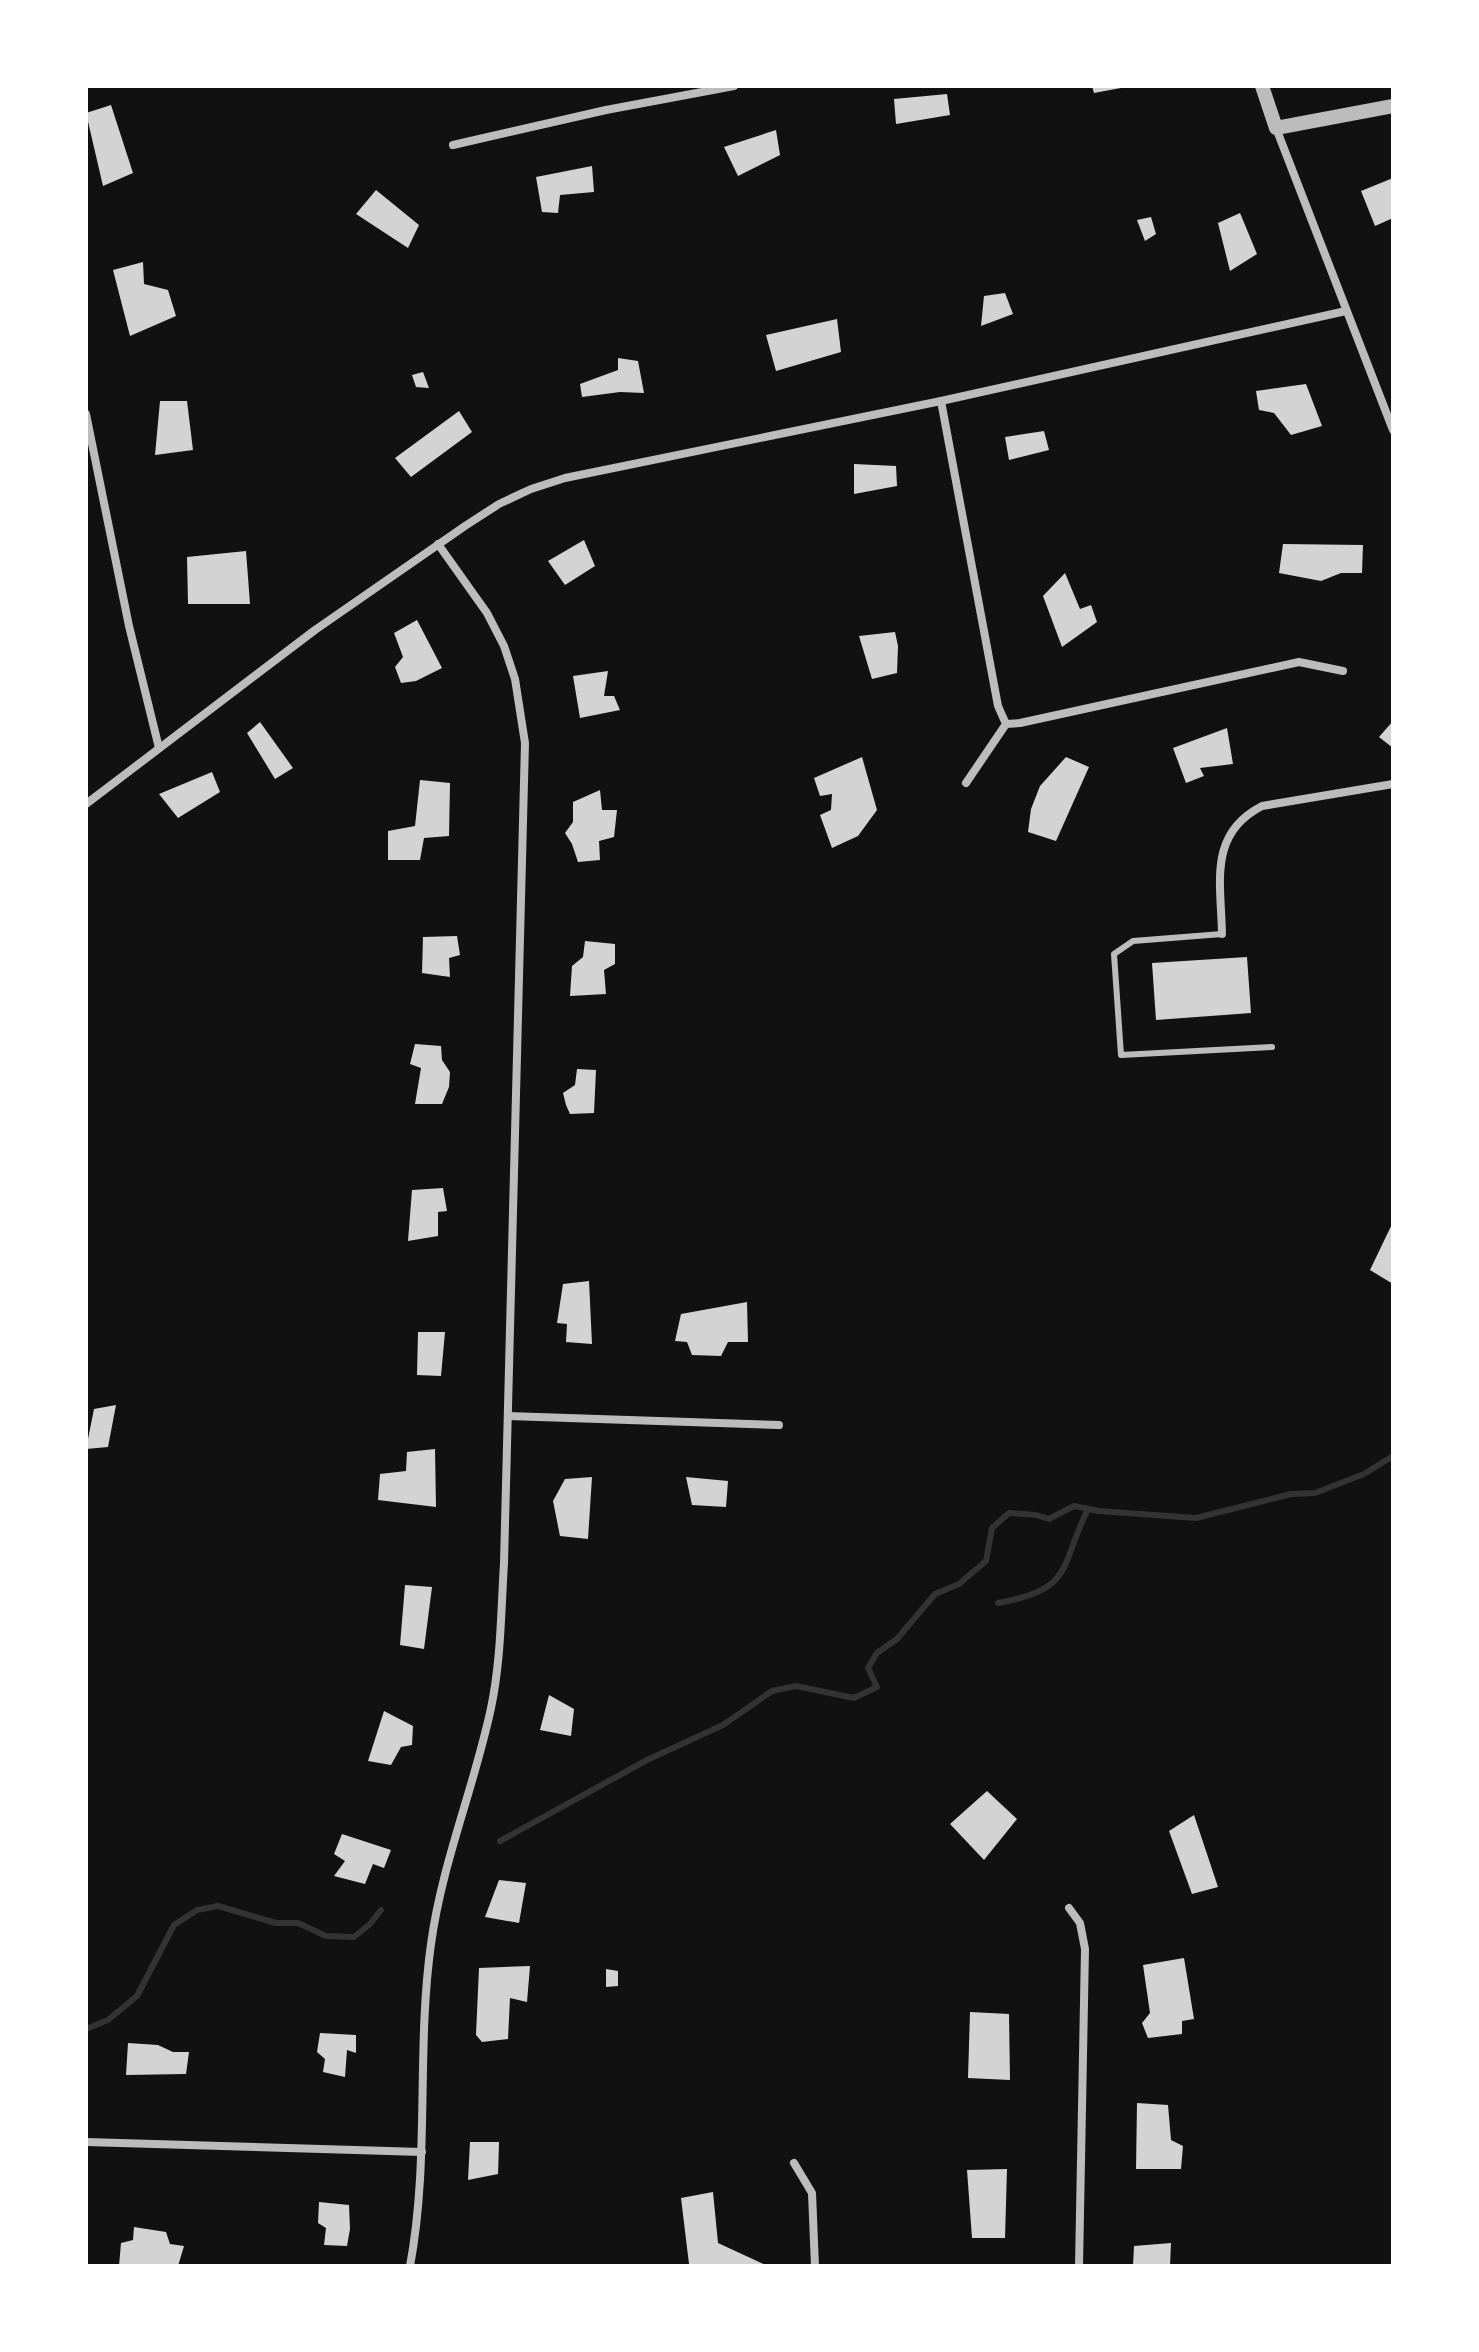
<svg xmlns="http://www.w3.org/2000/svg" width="1479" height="2352" viewBox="0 0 1479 2352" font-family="'Archivo Narrow',sans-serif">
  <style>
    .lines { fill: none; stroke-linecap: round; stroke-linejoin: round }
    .stream { stroke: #333; stroke-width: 6 }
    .building { fill: #d3d3d3 }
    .service { stroke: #bcbcbc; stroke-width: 6 }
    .minor { stroke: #bcbcbc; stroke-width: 8 }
    .tertiary { stroke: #bcbcbc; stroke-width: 14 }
  </style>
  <rect width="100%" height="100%" fill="#111"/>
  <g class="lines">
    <g class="stream">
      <path d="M998 1603C1075 1589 1059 1567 1088 1509"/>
      <path d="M500 1841 647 1760 723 1725 772 1691 796 1686 854 1698 877 1687 868 1668 877 1653 897 1639 935 1594 959 1584 986 1561 992 1528 1009 1513 1036 1515 1049 1519 1074 1506 1099 1511 1196 1518 1291 1494 1315 1493 1364 1474 1393 1456"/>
      <path d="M86 2029 108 2020 137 1996 174 1925 197 1910 218 1906 276 1923H298L326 1936 354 1937 370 1924 381 1910"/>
    </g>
  </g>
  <g class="building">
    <path d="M1092 86H1121V88L1094 93Z"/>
    <path d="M947 94 950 115 896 124 894 99Z"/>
    <path d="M111 105 133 173 103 186 86 113Z"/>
    <path d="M776 130 780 155 738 176 724 147Z"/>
    <path d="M592 166 594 192 560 195 558 213 542 212 536 177Z"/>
    <path d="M1393 178V218L1375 226 1361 191Z"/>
    <path d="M376 190 419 225 408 248 356 214Z"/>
    <path d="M1240 213 1257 254 1230 271 1218 223Z"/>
    <path d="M1151 217 1156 234 1145 241 1137 220Z"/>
    <path d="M143 262 144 284 168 290 176 316 130 336 113 270Z"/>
    <path d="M1005 293 1013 314 981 326 984 296Z"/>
    <path d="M837 319 841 352 776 371 766 335Z"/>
    <path d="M618 358 638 361 644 393 620 392 582 397 580 384 618 370Z"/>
    <path d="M423 372 429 388 416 387 412 375Z"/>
    <path d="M1306 384 1322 426 1291 435 1274 413 1259 410 1256 391Z"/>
    <path d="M160 401H187L193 450 155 455Z"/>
    <path d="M459 411 472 432 411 477 395 458Z"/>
    <path d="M1044 431 1049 450 1009 460 1005 437Z"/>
    <path d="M854 464 896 466 897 486 854 494Z"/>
    <path d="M584 540 595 566 565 585 548 561Z"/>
    <path d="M1283 544 1363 545 1362 573H1341L1321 581 1279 573Z"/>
    <path d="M246 551 250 604H188L187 557Z"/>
    <path d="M1065 573 1080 609 1091 605 1097 622 1062 647 1043 596Z"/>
    <path d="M417 620 442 668 416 681 401 683 395 667 403 657 394 633Z"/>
    <path d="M895 632 898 646 897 673 872 679 859 636Z"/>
    <path d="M608 671 604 696H614L620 710 580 718 573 676Z"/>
    <path d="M1393 721V748L1379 737Z"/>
    <path d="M260 722 293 768 275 779 247 733Z"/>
    <path d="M1227 728 1233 764 1200 768 1204 776 1186 783 1173 748Z"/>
    <path d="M862 757 877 810 858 836 832 848 820 815 831 810 832 794 820 796 814 778Z"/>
    <path d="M1066 757 1089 767 1056 841 1028 832 1031 809 1040 786Z"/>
    <path d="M212 772 220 792 178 818 159 794Z"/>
    <path d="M420 780 450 783 449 836 424 838 420 860H388V831L415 826Z"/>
    <path d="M600 790 602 810H617L614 837 599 841 600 860 578 862 572 844 565 833 573 822V802Z"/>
    <path d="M457 936 460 955 449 958 450 977 422 973 423 937Z"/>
    <path d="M585 941 615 944V964L604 970 606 994 570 996 572 966 583 957Z"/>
    <path d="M1247 957 1251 1013 1156 1020 1152 963Z"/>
    <path d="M415 1044 441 1046 442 1060 450 1072 449 1087 442 1104H415L421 1068 410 1064Z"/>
    <path d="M577 1069 596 1070 594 1113 570 1114 566 1105 563 1093 575 1085Z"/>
    <path d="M443 1188 447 1211 438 1212V1236L408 1241 412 1190Z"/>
    <path d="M1393 1222V1284L1370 1270Z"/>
    <path d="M589 1281 592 1344 566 1342 567 1324 557 1323 563 1284Z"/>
    <path d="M747 1302 748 1342H728L721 1356 692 1355 687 1342 675 1341 681 1314Z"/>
    <path d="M418 1332H445L441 1376 417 1375Z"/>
    <path d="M116 1405 108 1447 86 1449 94 1409Z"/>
    <path d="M435 1449 436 1507 378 1500 380 1474 406 1471 407 1452Z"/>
    <path d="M592 1477 588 1539 560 1536 553 1501 565 1479Z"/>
    <path d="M686 1477 728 1481 726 1507 692 1505Z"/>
    <path d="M405 1585 432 1587 424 1649 400 1645Z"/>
    <path d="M549 1695 574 1709 571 1736 540 1730Z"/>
    <path d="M384 1711 413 1726 412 1745 401 1747 391 1765 368 1761Z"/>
    <path d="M987 1791 1017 1819 984 1860 950 1824Z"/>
    <path d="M1194 1815 1218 1887 1192 1894 1169 1831Z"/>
    <path d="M342 1834 391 1850 384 1868 373 1864 365 1884 334 1876 345 1861 334 1854Z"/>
    <path d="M499 1880 526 1883 519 1923 485 1917Z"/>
    <path d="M1184 1958 1194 2019 1182 2021V2034L1148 2038 1142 2023 1150 2013 1143 1965Z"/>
    <path d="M530 1966 527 2002 510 1998 508 2039 482 2042 476 2035 479 1968Z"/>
    <path d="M606 1969 618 1971V1986L606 1987Z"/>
    <path d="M970 2012 1009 2014 1010 2080 968 2078Z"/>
    <path d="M320 2033 356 2035V2053L347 2050 345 2077 323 2072 325 2059 317 2052Z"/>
    <path d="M128 2043 158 2045 173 2052H189L186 2074 126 2075Z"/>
    <path d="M1137 2103 1168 2105 1171 2140 1183 2146 1181 2169H1136Z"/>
    <path d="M470 2142H499L498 2174 468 2180Z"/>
    <path d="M1007 2169 1005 2238H972L967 2170Z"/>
    <path d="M713 2192 718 2243 768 2266 689 2264 681 2198Z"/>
    <path d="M319 2202 349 2205 350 2229 347 2246 324 2245 326 2228 318 2223Z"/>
    <path d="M134 2227 166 2232 170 2244 184 2246 178 2266H119L121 2243 133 2240Z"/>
    <path d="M1171 2243 1170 2266H1133L1134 2246Z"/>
  </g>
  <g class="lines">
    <path class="service" d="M1222 934 1133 941 1114 954 1121 1055 1272 1047"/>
    <g class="minor">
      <path d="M1276 128 1393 430"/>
      <path d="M453 145 606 110 734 86"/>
      <path d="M941 401 998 706 1006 724 966 783"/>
      <path d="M86 414 129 626 159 748"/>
      <path d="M1006 724 1020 723 1299 662 1343 671"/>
      <path d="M86 804 315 630 465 526 499 504 531 489 565 478 941 401 1346 311"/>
      <path d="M1222 934C1221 882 1208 834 1262 806L1393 784"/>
      <path d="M508 1416 779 1425"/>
      <path d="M1069 1908 1080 1923 1085 1949 1079 2266"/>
      <path d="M86 2142 422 2152"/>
      <path d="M794 2163 812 2193 815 2266"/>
      <path d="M410 2266C430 2159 416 2051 431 1944 442 1863 474 1788 491 1708 501 1661 501 1611 504 1563L525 743 515 679 504 646 487 613 438 544"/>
    </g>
    <path class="tertiary" d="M1262 86 1276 128 1393 106"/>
  </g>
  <rect width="1479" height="2352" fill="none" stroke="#ffffff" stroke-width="176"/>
</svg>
